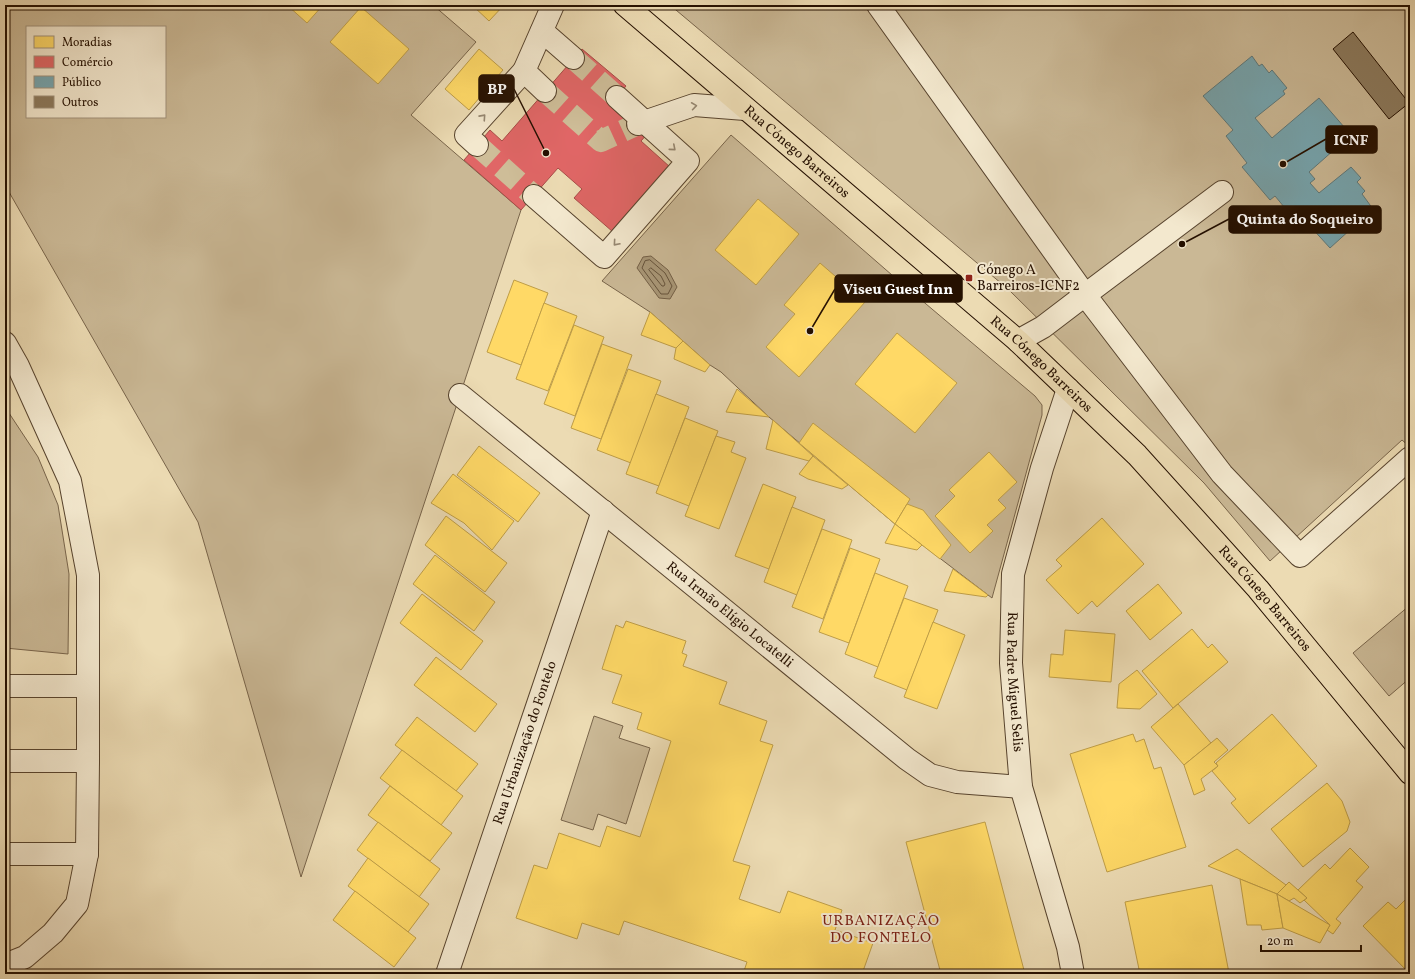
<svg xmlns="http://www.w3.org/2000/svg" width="1415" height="979" viewBox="0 0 1415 979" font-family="Vollkorn,serif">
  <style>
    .green { fill: #cab895; stroke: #78644a; fill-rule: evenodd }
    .water { fill: #a89676; stroke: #746047 }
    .homes { fill: #ffd966; stroke: #be9d47 }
    .shops { fill: #e06666; stroke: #a84c47 }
    .public { fill: #76a5af; stroke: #5e787a }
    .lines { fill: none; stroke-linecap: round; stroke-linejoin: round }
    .shore { stroke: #66533b; stroke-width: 1 }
    .building { fill: #8c7a5d; stroke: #251000 }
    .minor-tunnel { stroke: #cebd98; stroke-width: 22; stroke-dasharray: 22 11; stroke-linecap: butt }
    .minor-casing { stroke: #57432d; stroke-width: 24 }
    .major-casing { stroke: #251000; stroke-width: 24 }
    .minor { stroke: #f3e8ce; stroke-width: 22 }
    .major { stroke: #ecdbb3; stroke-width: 22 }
    .oneway { stroke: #968771 }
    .poi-dot { fill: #8f2418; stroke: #f3e8ce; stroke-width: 1.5 }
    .labels { text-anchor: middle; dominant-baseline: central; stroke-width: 4; stroke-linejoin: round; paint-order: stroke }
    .street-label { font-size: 14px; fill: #251000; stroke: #f3e8ce }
    .poi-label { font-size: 14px; fill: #251000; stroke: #f3e8ce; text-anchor: start }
    .neighbourhood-label { font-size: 15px; letter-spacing: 1px; fill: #7a1f14; stroke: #f3e8ce }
    .leader { fill: none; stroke: #251000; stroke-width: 1.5 }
    .callout-dot { fill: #251000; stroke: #f3e8ce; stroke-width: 1.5 }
    .callout { fill: #251000; stroke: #251000; stroke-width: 1.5 }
    .callout-label { font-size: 15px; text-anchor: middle; font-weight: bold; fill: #fff }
  </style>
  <rect width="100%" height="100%" fill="#ecdbb3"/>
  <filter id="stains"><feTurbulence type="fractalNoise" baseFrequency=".005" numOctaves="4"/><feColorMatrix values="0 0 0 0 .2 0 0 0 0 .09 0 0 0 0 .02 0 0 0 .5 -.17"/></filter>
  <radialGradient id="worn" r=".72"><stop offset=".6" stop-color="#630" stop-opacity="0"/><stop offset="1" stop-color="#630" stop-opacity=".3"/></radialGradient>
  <g class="green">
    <path d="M5 5H433L476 42 411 115 521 210 301 877 198 522 5 185ZM27 27H165V117H27Z"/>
    <path d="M670 5H844L850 7 860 5H1410V447L1402 440 1270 561 1204 483 1008 289Z"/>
    <path d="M731 135 900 282 1035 396 1042 405V415L992 598 895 524 769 417 721 372 710 365 650 312 602 281Z"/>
    <path d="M5 407 38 457 58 505 69 574 68 654 5 648Z"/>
    <path d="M1409 606 1410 678 1389 696 1353 653Z"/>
    <path d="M594 716 623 726 619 738 650 748 626 824 598 814 593 830 561 820Z"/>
  </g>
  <path class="water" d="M651 256 668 270 677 287 670 299 659 298 637 268 643 257Z"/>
  <g class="homes">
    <path d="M287 5H323L307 23Z"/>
    <path d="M472 5H504L489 21Z"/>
    <path d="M361 7 409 49 378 84 330 42Z"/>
    <path d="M479 49 503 70 469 110 445 89Z"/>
    <path d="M758 199 799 234 756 285 715 250Z"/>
    <path d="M820 263 865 302 799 377 766 347 795 314 784 305Z"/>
    <path d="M514 280 548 293 521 365 487 352Z"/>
    <path d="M544 303 577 316 548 391 516 379Z"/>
    <path d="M650 312 683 341 676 348 641 335Z"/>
    <path d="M574 325 604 337 575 416 544 404Z"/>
    <path d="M897 333 957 383 915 433 855 384Z"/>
    <path d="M683 341 710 365 705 372 674 359 676 348Z"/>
    <path d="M602 344 632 355 601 439 571 428Z"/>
    <path d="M628 369 661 381 631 463 597 450Z"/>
    <path d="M737 389 769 417 726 412Z"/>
    <path d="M656 394 689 407 659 486 626 474Z"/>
    <path d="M685 418 718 431 689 506 656 493Z"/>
    <path d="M773 420 813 456 809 461 766 449Z"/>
    <path d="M813 423 910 499 895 524 799 443Z"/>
    <path d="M716 436 735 442 731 452 746 458 719 529 685 516Z"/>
    <path d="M479 446 540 493 518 522 457 475Z"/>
    <path d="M989 452 1017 482 998 500 1006 508 987 525 993 531 970 553 935 516 955 496 949 490Z"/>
    <path d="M813 456 848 485 842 489 808 479 799 474Z"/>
    <path d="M453 474 514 521 492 550 464 523 431 503Z"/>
    <path d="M763 484 796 497 769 569 735 556Z"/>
    <path d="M907 504 923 510 951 545 940 559 895 524Z"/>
    <path d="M792 507 825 520 797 595 764 582Z"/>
    <path d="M446 516 507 563 485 592 425 545Z"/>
    <path d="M1102 518 1144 564 1097 607 1092 601 1078 614 1046 580 1062 566 1056 560Z"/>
    <path d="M895 524 922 545 917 550 885 543Z"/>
    <path d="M822 529 852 540 823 619 792 607Z"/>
    <path d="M850 548 880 559 849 643 819 632Z"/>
    <path d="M435 555 495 602 474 631 413 584Z"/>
    <path d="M953 569 988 595 986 597 944 591Z"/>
    <path d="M875 573 908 586 878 667 845 654Z"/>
    <path d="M1158 584 1182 613 1150 640 1126 611Z"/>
    <path d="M422 594 483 641 461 670 400 623Z"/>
    <path d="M904 598 938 610 907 690 874 677Z"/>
    <path d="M626 621 686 641 682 653 687 655 683 666 727 682 719 704 767 721 760 741 773 745 733 861 750 866 739 899 780 913 788 891 842 910 835 930 873 943 862 974H743L747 962 624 921 619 935 582 923 577 939 516 918 534 865 547 869 559 833 600 847 607 826 640 837 671 741 637 729 642 713 612 703 622 675 602 669 616 625 623 628Z"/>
    <path d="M933 622 965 635 937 709 904 697Z"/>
    <path d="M1192 629 1208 648 1212 644 1228 662 1173 708 1142 671Z"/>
    <path d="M1065 630 1115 634 1111 682 1049 677 1051 654 1063 655Z"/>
    <path d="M436 657 497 704 475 732 414 685Z"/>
    <path d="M1137 670 1157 694 1140 709 1117 708 1119 684Z"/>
    <path d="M1178 704 1211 743 1184 765 1151 727Z"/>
    <path d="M1272 714 1317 766 1249 824 1231 803 1236 799 1212 771 1218 766 1216 763Z"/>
    <path d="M417 717 478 764 456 791 395 745Z"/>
    <path d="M1133 734 1136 742 1144 739 1154 769 1161 767 1186 847 1107 872 1070 754Z"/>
    <path d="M1217 738 1228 750 1214 762 1218 766 1201 779 1205 790 1194 795 1184 765Z"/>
    <path d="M402 750 463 796 441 825 380 778Z"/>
    <path d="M1327 783 1342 801 1350 822 1347 831 1303 867 1271 829Z"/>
    <path d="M390 786 452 833 430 861 368 815Z"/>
    <path d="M378 822 440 869 419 897 357 850Z"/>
    <path d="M985 822 1025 974H941L906 842Z"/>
    <path d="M1350 848 1369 867 1356 881 1363 887 1336 919 1341 923 1333 934 1327 930 1330 925 1304 900 1307 898 1298 890 1325 864 1330 869Z"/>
    <path d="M1237 849 1286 885 1277 894 1208 866Z"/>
    <path d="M368 858 429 904 408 932 348 886Z"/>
    <path d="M1240 879 1277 894 1283 928 1262 930 1261 925H1247Z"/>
    <path d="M1289 882 1307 898 1300 903 1294 898 1289 901 1277 894Z"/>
    <path d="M1212 885 1229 973 1140 974 1125 902Z"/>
    <path d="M355 891 416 938 394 967 333 920Z"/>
    <path d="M1277 894 1330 925 1320 943 1283 928Z"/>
    <path d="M1408 897 1410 899V974L1363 926 1388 902 1396 909Z"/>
  </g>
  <path class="shops" d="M582 49 626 86 612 103 648 133 641 141 670 167 613 232 574 198 582 189 558 168 521 210 464 160 490 130 502 141Z"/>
  <path class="public" d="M1252 56 1259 66 1262 64 1269 73 1272 70 1287 88 1283 91 1285 94 1255 118 1272 138 1319 98 1351 135 1309 172 1315 179 1310 183 1319 193 1351 167 1361 178 1357 182 1365 191 1362 194 1373 209 1330 248 1299 214 1294 219 1275 196 1270 200 1242 167 1247 163 1226 136 1233 130 1203 96Z"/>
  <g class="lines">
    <g class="shore">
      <path d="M650 260 665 273 672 286 668 294H661L642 268 645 261Z"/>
      <path d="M651 268 661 276 665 284 664 286H662L649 270Z"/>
    </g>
  </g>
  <path class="building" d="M1353 32 1409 103 1389 119 1333 49Z"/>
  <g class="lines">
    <g class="minor-tunnel">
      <path d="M573 58 617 97"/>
      <path d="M545 91 601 141 638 124"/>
      <path d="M477 145 534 196"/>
    </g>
    <g class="minor-casing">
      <g id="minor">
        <path d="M878 5 1085 295 1043 327 1018 341"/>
        <path d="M542 31 573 58"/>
        <path d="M545 91 524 71 553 5"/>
        <path d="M638 124 694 105 745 109"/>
        <path d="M477 145 466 135 524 71"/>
        <path d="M1222 192 1085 295 1222 474 1300 556 1410 458"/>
        <path d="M534 196 604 257 688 161 617 97"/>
        <path d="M5 343 18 366 70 481 88 575V761L87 854 77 904 53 933 25 957 5 965"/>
        <path id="s1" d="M1068 389 1042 468 1013 574 1011 663 1021 787 1068 947 1073 974"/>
        <path id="s2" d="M460 395 907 759 930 775 957 782 1021 787"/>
        <path d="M5 686H88"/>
        <path d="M5 761H88"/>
        <path d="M5 854H87"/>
        <path id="s3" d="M447 974 603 511"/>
      </g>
    </g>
    <g class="major-casing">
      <g id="major">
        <path id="s4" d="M625 5 1018 341 1137 455 1258 589 1410 773"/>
      </g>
    </g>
    <use href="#minor" class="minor"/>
    <use href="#major" class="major"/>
  </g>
  <defs><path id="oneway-chevron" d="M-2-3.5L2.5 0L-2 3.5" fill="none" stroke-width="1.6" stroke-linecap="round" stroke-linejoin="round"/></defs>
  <g class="oneway">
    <use href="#oneway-chevron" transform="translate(694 106) rotate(-8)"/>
    <use href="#oneway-chevron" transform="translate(483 117) rotate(-48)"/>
    <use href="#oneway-chevron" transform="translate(673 148) rotate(41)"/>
    <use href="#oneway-chevron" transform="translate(616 243) rotate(131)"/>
  </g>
  <rect class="poi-dot" x="965" y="274" width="8" height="8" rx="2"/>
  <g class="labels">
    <g class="street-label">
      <text stroke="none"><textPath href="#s4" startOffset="226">Rua Cónego Barreiros</textPath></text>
      <text stroke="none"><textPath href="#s4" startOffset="550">Rua Cónego Barreiros</textPath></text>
      <text stroke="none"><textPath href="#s4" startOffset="874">Rua Cónego Barreiros</textPath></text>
      <text stroke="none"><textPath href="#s2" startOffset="348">Rua Irmão Elígio Locatelli</textPath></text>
      <text stroke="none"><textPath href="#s1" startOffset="301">Rua Padre Miguel Selis</textPath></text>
      <text stroke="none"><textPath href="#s3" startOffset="244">Rua Urbanização do Fontelo</textPath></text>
    </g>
    <g class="poi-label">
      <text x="977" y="270">Cónego A<tspan x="977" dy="16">Barreiros-ICNF2</tspan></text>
    </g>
    <g class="neighbourhood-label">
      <text x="881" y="921">URBANIZAÇÃO<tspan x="881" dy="17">DO FONTELO</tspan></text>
    </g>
  </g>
  <path class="leader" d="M546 153L514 89M1283 164L1326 139M1182 244L1229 219M810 331L835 289"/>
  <g class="callout-dot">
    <circle cx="546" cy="153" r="4"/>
    <circle cx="1283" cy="164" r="4"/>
    <circle cx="1182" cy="244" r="4"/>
    <circle cx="810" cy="331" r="4"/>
  </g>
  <g class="callout">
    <rect x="479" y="75" width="35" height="27" rx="4"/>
    <rect x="1326" y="126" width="51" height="27" rx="4"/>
    <rect x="1229" y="206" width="152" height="27" rx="4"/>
    <rect x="835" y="275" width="127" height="27" rx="4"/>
  </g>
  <g class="callout-label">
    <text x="497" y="94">BP</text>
    <text x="1351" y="145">ICNF</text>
    <text x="1305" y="224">Quinta do Soqueiro</text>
    <text x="898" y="294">Viseu Guest Inn</text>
  </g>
  <rect width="1415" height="979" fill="none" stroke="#ecdbb3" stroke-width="20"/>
  <rect x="6" y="6" width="1403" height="967" fill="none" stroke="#251000" stroke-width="2"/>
  <rect x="10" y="10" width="1395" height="959" fill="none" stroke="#251000"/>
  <rect x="26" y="26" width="140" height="92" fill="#f3e8ce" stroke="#a1927c"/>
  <rect x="34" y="36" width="20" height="12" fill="#ffd966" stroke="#a1927c"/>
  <text x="62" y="46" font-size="12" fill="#251000">Moradias</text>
  <rect x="34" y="56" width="20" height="12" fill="#e06666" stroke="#a1927c"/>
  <text x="62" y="66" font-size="12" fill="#251000">Comércio</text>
  <rect x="34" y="76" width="20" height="12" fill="#76a5af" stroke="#a1927c"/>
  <text x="62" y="86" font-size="12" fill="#251000">Público</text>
  <rect x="34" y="96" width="20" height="12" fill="#8c7a5d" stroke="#a1927c"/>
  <text x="62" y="106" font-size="12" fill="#251000">Outros</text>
  <path d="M1261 945v6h100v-6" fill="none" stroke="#251000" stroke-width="2"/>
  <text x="1267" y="945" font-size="12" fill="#251000" stroke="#f3e8ce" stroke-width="3" paint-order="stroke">20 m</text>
  <rect width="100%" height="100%" filter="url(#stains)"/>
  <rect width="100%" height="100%" fill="url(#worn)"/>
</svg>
